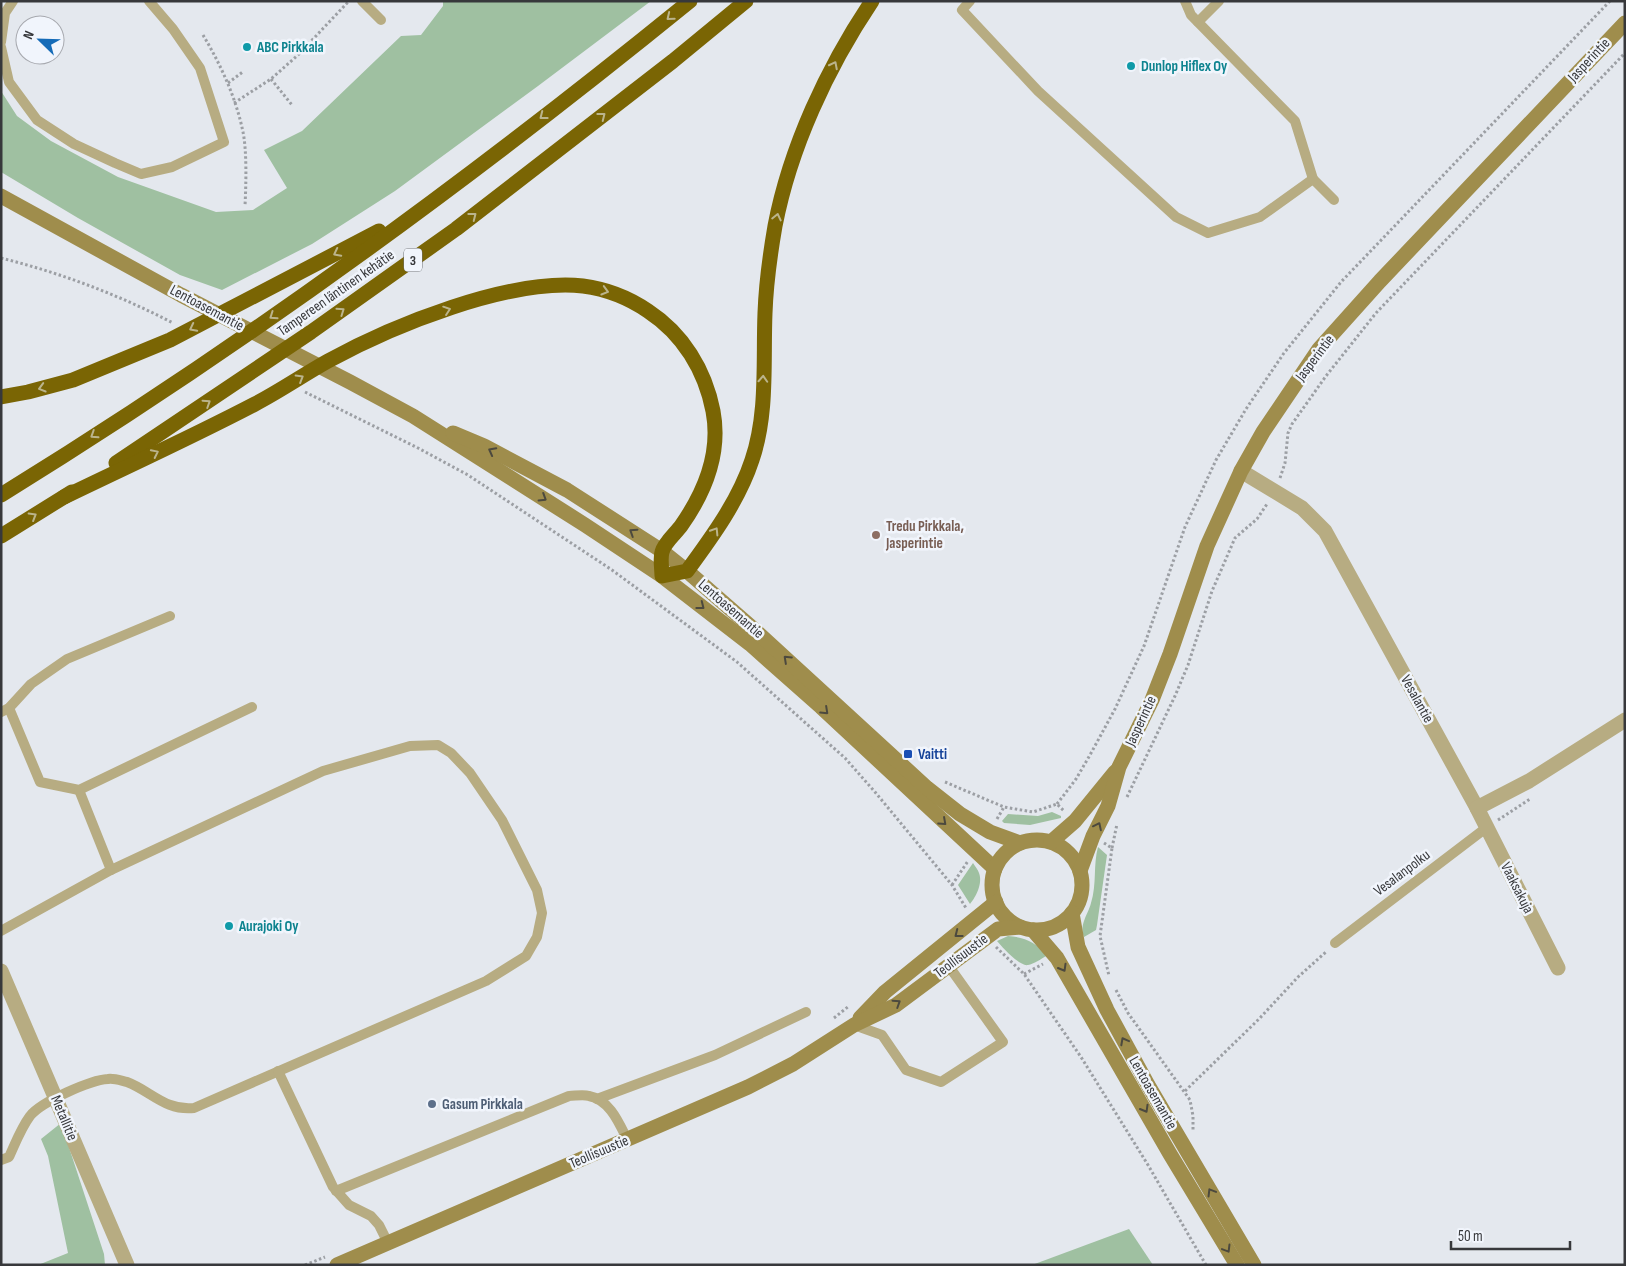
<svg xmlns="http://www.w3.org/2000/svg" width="1626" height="1266" viewBox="0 0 1626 1266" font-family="'Sofia Sans Condensed',sans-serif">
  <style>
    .green { fill: #9fc0a1 }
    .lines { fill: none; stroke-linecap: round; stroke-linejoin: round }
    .path { stroke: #9c9fa4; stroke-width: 3; stroke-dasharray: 2.5 2.5; stroke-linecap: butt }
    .lane { stroke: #b7ac82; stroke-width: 10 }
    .street { stroke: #b7ac82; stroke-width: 15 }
    .secondary { stroke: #9f8d4c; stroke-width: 15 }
    .highway { stroke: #7a6504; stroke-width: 15 }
    .oneway { stroke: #bbb48c }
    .oneway2 { stroke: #4c493e }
    .culture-dot { fill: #0f9aa8; stroke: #f1f5fc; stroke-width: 2 }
    .education-dot { fill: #8d6e63; stroke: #f1f5fc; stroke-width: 2 }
    .transit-dot { fill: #1a4fb4; stroke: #f1f5fc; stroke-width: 2 }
    .service-dot { fill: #5c6f8a; stroke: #f1f5fc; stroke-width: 2 }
    .labels { text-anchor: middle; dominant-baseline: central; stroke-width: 5; stroke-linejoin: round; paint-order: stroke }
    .shield { fill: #f1f5fc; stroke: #6f7175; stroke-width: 1 }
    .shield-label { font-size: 14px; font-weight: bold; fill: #37383b }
    .culture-label { font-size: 15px; font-weight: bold; fill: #0d838f; stroke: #f1f5fc; text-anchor: start }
    .street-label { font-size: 15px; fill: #37383b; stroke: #f1f5fc }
    .education-label { font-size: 15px; font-weight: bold; fill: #785e54; stroke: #f1f5fc; text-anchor: start }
    .transit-label { font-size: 15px; font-weight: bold; fill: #164399; stroke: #f1f5fc; text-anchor: start }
    .service-label { font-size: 15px; font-weight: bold; fill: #4e5e75; stroke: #f1f5fc; text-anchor: start }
  </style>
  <rect width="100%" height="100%" fill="#e4e8ee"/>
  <g class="green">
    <path d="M443 1H651L538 86 395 191 312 244 222 290 180 275 78 218 1 172V91L17 116 51 141 118 177 216 212 253 210 287 188 264 150 302 131 401 36 421 35 443 6Z"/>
    <path d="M1052 812 1061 816V818L1030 825 1004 823 1002 821 1008 814 1038 816Z"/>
    <path d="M1098 847 1107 855 1097 925 1096 930 1084 937C1079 924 1088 915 1091 903 1097 884 1093 865 1098 847Z"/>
    <path d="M973 863C975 866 978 870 979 873 983 883 976 897 970 904L958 885Z"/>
    <path d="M1008 936C1024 937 1037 942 1046 956 1041 959 1034 964 1028 965 1020 967 1002 947 997 941Z"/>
    <path d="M61 1123 104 1254 105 1265H38L68 1253 48 1156 41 1139Z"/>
    <path d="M1129 1229 1153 1265H1032Z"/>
  </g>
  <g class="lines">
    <g class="path">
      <path d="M203 35C221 65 236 98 243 132 247 151 246 186 245 206"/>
      <path d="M271 79 292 105"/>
      <path d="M228 83 244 71"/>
      <path d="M234 103 271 79 298 55 349 1"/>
      <path d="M1 258C61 273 119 295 173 323"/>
      <path d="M305 392 418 448 468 475 612 570 737 662 845 758 875 792 952 885 966 908"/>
      <path d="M1280 478 1285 463 1288 433 1292 424 1326 376 1376 313 1625 53"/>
      <path d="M945 782 1004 807 1033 812 1057 804 1064 811"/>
      <path d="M1127 797 1175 696 1188 665 1212 591 1235 538 1257 519 1267 504"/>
      <path d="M1057 804 1076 779 1090 755 1115 709 1144 646 1185 527 1216 460 1246 409 1284 353 1341 282 1610 1"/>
      <path d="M997 819 1004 807"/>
      <path d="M1498 820 1530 799"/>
      <path d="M1104 843 1112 848 1100 936 1109 976"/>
      <path d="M1112 848 1117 824"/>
      <path d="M952 885 968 861"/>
      <path d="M996 947 1024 974 1081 1057 1148 1165 1206 1265"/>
      <path d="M1024 974 1043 964"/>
      <path d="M1116 990 1128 1013 1190 1100 1193 1116V1131"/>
      <path d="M834 1018 849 1006"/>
      <path d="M1185 1091 1259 1019 1298 977 1327 951"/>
      <path d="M305 1265 325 1257"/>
    </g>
    <g class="lane">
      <path d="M362 1 381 20"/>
      <path d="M970 1 962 10 1038 91 1176 217 1208 233 1260 217 1313 179"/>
      <path d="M1185 1 1191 15 1295 121 1313 179 1334 200"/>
      <path d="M1198 22 1219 1"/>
      <path d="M1 42 5 13 13 1"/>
      <path d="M1 47 9 82 37 120 74 144 115 163 141 174 172 167 224 142 200 68 173 29 149 1"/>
      <path d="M9 708 40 782 79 790 252 707"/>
      <path d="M1 712 9 708 31 684 67 659 170 616"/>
      <path d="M79 790 111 870"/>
      <path d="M1 931 111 870 323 771 410 746 438 745 451 753 470 773 502 820 537 890 542 913 537 937 526 956 486 981 194 1108C165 1111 151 1091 127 1082 122 1081 114 1078 108 1079 90 1080 41 1102 30 1116 21 1128 15 1144 9 1157L1 1160"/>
      <path d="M1335 943 1486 828"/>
      <path d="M854 1025 882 1035 906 1070 941 1082 1003 1042 948 965"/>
      <path d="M278 1071 333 1187 349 1205 371 1216 379 1225 388 1243"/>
      <path d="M597 1099 715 1055 806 1012"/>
      <path d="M336 1191 569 1096C575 1096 583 1094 589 1096 610 1100 619 1123 627 1139"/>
    </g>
    <g class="street">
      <path d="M1241 471 1302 508 1325 531 1477 808 1558 968"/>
      <path d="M1477 808 1529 781 1625 720"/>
      <path d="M1 971 127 1265"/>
    </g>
    <g class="secondary">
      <path d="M1 196 181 295 350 382 413 416 585 525 662 576 750 644 821 707 995 869"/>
      <path d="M453 433 484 446 567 490 662 551 687 571 758 633 927 788 960 814 990 832 1020 843"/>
      <circle cx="1037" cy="885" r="45"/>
      <path d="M1051 842 1075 821 1115 772"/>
      <path d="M1080 871 1093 836 1108 806 1119 767 1152 700 1170 654 1207 546 1241 471 1263 432 1319 349 1380 281 1625 23"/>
      <path d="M1072 913 1078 947 1107 1010 1148 1085 1254 1265"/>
      <path d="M1033 930 1057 958 1170 1154 1237 1265"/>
      <path d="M860 1018 885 992 996 902"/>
      <path d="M337 1265 748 1087 793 1064 854 1025 896 1005 998 929 1020 927"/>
    </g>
    <g class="highway">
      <path d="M1 397 28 392 73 380 170 340 379 231"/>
      <path d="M116 463 311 332 456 229 673 61 746 1"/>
      <path d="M1 495C242 347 471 179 690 1"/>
      <path d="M64 497C128 466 192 437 255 404 280 391 303 375 328 361 392 326 509 278 583 286 606 289 629 298 648 311 683 334 705 370 713 411 721 453 705 492 681 526 676 533 664 543 662 552 660 559 662 569 662 576L687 571C712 537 739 500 752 460 768 413 763 361 765 313 766 284 770 255 775 226 790 148 827 68 872 1"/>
      <path d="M1 536 72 492"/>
    </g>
  </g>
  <defs><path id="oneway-chevron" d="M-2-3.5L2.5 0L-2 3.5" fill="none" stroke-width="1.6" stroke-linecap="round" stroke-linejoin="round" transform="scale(1.25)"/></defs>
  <g class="oneway">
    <use href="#oneway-chevron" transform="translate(670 17) rotate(141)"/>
    <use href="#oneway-chevron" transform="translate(834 65) rotate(-63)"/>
    <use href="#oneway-chevron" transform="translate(543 116) rotate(142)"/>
    <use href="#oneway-chevron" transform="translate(602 116) rotate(-38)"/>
    <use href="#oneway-chevron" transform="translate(473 216) rotate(-38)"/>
    <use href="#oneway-chevron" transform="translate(777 217) rotate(-77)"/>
    <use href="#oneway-chevron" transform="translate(337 253) rotate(153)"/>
    <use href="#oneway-chevron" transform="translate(605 291) rotate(16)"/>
    <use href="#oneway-chevron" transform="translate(447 310) rotate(-19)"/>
    <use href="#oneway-chevron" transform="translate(341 311) rotate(-35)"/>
    <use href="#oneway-chevron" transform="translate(273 316) rotate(145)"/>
    <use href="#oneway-chevron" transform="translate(193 328) rotate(153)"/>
    <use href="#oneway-chevron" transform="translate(300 378) rotate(-31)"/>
    <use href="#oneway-chevron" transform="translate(763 379) rotate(-87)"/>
    <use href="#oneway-chevron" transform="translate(42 388) rotate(164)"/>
    <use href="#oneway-chevron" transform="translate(207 403) rotate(-33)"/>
    <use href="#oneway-chevron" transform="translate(94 435) rotate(147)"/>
    <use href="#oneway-chevron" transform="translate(155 453) rotate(-26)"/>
    <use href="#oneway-chevron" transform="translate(33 516) rotate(-31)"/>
    <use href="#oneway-chevron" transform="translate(715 531) rotate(-58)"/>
  </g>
  <g class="oneway2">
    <use href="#oneway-chevron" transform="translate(492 451) rotate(-152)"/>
    <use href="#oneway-chevron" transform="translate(543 498) rotate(32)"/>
    <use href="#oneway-chevron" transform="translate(633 532) rotate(-147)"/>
    <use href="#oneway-chevron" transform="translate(701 606) rotate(38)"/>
    <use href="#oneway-chevron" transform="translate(787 659) rotate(-137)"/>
    <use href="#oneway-chevron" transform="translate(825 711) rotate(43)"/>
    <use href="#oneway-chevron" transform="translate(943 822) rotate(42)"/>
    <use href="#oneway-chevron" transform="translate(1098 826) rotate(-64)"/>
    <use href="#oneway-chevron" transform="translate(958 934) rotate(142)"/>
    <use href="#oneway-chevron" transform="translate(1063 968) rotate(60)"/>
    <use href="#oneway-chevron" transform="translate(897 1003) rotate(-33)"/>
    <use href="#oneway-chevron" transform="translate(1124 1041) rotate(-118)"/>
    <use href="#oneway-chevron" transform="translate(1145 1109) rotate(60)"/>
    <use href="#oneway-chevron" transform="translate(1211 1192) rotate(-121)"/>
    <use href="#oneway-chevron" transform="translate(1227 1249) rotate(59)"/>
  </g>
  <g class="culture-dot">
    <circle cx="247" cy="47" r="5"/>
    <circle cx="1131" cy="66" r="5"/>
    <circle cx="229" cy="926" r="5"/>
  </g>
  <circle class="education-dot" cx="876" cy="535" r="5"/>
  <rect class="transit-dot" x="903" y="749" width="10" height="10" rx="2.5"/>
  <circle class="service-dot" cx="432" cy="1104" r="5"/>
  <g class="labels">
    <rect class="shield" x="404" y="248.5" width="18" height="23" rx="4"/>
    <g class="shield-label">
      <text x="413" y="260">3</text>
    </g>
    <g class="culture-label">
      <text x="257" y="47">ABC Pirkkala</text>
      <text x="1141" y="66">Dunlop Hiflex Oy</text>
      <text x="239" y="926">Aurajoki Oy</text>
    </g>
    <g class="street-label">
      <text transform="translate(1589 60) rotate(-47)">Jasperintie</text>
      <text transform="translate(336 293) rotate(-35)">Tampereen läntinen kehätie</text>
      <text transform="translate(207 308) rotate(28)">Lentoasemantie</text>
      <text transform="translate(1315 358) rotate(-53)">Jasperintie</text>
      <text transform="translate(731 609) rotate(41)">Lentoasemantie</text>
      <text transform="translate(1417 699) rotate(61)">Vesalantie</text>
      <text transform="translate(1141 721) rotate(-65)">Jasperintie</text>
      <text transform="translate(1402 873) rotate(-37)">Vesalanpolku</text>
      <text transform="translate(1517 888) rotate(63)">Vaaksakuja</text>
      <text transform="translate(961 956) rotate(-37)">Teollisuustie</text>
      <text transform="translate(1153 1093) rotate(60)">Lentoasemantie</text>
      <text transform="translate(64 1118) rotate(67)">Metallitie</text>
      <text transform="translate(599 1152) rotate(-23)">Teollisuustie</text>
    </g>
    <g class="education-label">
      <text x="886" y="526">Tredu Pirkkala,<tspan x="886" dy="17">Jasperintie</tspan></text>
    </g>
    <g class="transit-label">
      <text x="918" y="754">Vaitti</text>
    </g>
    <g class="service-label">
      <text x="442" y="1104">Gasum Pirkkala</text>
    </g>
  </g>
  <rect width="1626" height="1266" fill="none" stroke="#37383b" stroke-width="5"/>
  <g transform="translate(40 40) rotate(293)"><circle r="24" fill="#f1f5fc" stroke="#a7a9af"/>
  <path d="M0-4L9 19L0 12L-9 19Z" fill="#156bb8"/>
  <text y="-8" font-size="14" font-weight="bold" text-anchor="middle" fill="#37383b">N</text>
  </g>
  <path d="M1451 1241v8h119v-8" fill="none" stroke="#37383b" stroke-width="2.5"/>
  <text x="1458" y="1241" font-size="15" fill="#37383b" stroke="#f1f5fc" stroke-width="4" paint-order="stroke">50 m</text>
</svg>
